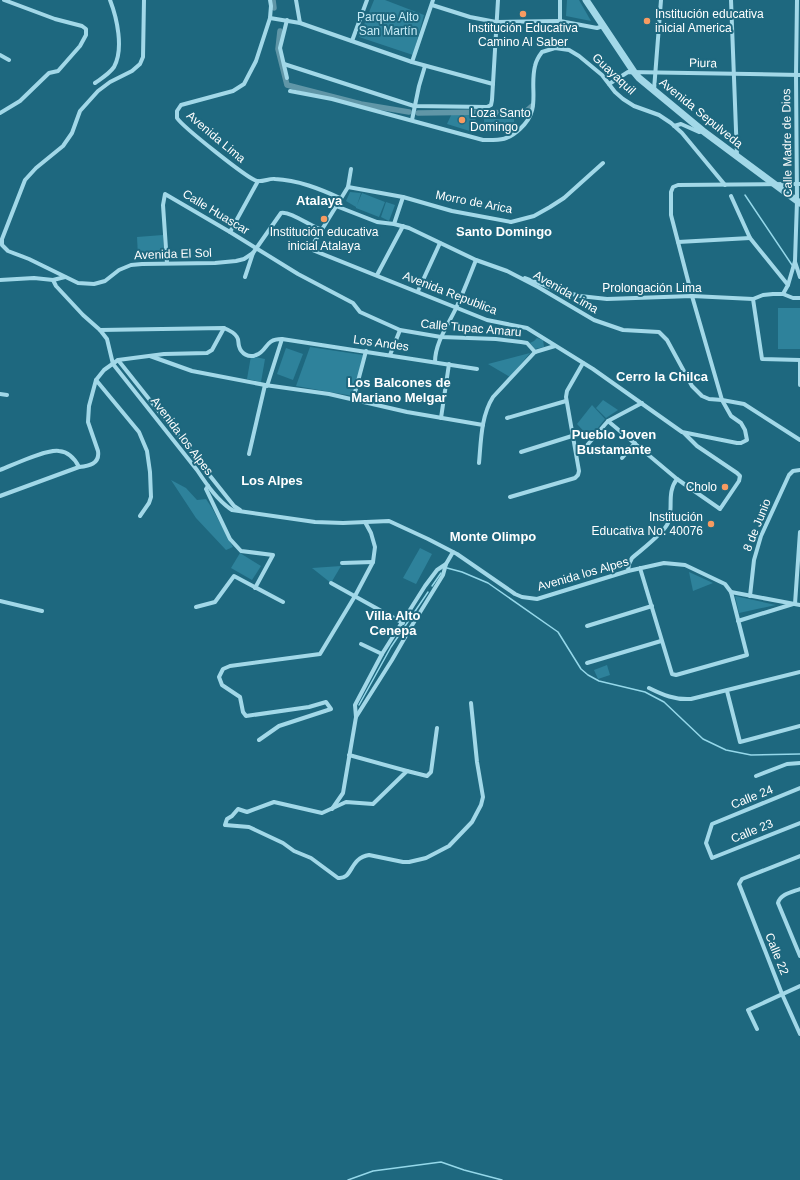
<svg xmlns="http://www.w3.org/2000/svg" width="800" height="1180" viewBox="0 0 800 1180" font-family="Helvetica,sans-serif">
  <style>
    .green { fill: #2e829b }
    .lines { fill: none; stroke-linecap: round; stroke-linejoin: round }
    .stream { stroke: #95d8ea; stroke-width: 1.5 }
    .canal { stroke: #6096a7; stroke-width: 5.5 }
    .minor { stroke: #a2d8e8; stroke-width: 4 }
    .tertiary { stroke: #a2d8e8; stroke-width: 7 }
    .poi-dot { fill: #f79b61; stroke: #1e687f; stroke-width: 1.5 }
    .labels { text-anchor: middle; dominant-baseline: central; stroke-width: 4; stroke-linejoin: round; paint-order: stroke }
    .poi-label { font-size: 12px; fill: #fff; stroke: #1e687f; text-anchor: start }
    .park-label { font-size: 12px; fill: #c6ebf6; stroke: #1e687f }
    .street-label { font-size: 12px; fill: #fff; stroke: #1e687f }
    .neighbourhood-label { font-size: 13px; font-weight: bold; fill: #fff; stroke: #1e687f }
  </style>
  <rect width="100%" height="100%" fill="#1e687f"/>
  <g class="green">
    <path d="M374 0H385L424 15 413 55 359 37Z"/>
    <path d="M567 0H579L591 21 566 16Z"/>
    <path d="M453 111 476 117 473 132 447 124Z"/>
    <rect x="484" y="119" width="30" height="12"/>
    <path d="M350 192 361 193 357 205 362 193 385 202 379 217 356 208V207L346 201Z"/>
    <path d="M386 202 395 205 389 221 381 217Z"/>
    <path d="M163 235 164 255 138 256 137 237Z"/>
    <rect x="778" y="308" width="22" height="41"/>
    <path d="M537 338 543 340 544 347 535 349 530 343 534 341Z"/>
    <path d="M310 347 363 355 353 396 296 386Z"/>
    <path d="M286 348 303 354 293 380 277 374Z"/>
    <path d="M530 353 510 377 488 364Z"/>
    <path d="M251 356 265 359 261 382 247 379Z"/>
    <path d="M603 400 618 410 606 418 596 408Z"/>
    <path d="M592 405 605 419 590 438 577 424Z"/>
    <path d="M171 480 186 488 197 500 206 499 212 508 233 547 226 550 196 518Z"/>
    <path d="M420 548 432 554 416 584 403 578Z"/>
    <path d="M240 553 261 566 252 580 231 568Z"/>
    <path d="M341 566 331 583 312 568Z"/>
    <path d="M689 572 713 583 693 591Z"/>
    <path d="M735 596 776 605 739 613Z"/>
    <path d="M607 665 610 675 598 679 594 670Z"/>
  </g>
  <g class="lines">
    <g class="stream">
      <path d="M745 195 792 265"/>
      <path d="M447 568 462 572 488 583 558 632 581 669 588 675 599 681 645 692 664 702 703 739 726 750 751 755 800 754"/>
      <path d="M432 586 441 573"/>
      <path d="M359 705 391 647 428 592"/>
      <path d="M348 1180 373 1171 441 1162 464 1170 502 1180"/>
    </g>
    <g class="canal">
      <path d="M273 0 274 8"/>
      <path d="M280 31 278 49 287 85 361 104 409 112"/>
      <path d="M418 113 490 112 522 115 532 106"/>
    </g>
    <g class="minor">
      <path d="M144 0 143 57 140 64 132 71 110 82 98 91 80 111 72 133 63 146 36 168 25 180 2 239V245L8 251 29 259 78 283 94 284 105 281 119 270 131 265 142 264 215 263 236 261 244 259 253 253"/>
      <path d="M270 0 271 6 270 18 256 61 244 84 233 91 181 105 177 111V118C183 127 248 179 257 181 263 182 270 178 275 179 298 180 320 189 340 198"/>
      <path d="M296 0 300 23"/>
      <path d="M731 0 737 156"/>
      <path d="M432 5 470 17 496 22 560 21 597 28 603 26"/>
      <path d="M270 18 300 23 412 62 493 84"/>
      <path d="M560 21V0"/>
      <path d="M352 41 367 0"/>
      <path d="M0 55 9 60"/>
      <path d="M412 62 433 0"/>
      <path d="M284 64 414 106 487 107 491 105 492 100 498 0"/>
      <path d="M287 78 280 48 287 20"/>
      <path d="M95 83C102 78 109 74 114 67 124 49 117 18 110 0"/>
      <path d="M609 84 628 72 800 75"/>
      <path d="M654 90 661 0"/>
      <path d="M290 91 332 99 483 140C500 140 507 141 520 129 542 109 529 90 535 66 536 61 539 56 542 52L555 48 569 50 579 56 602 75 615 92 623 99 634 106 659 115 671 123 682 133 725 185"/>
      <path d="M0 113 20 101 49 73 58 71 80 46 86 35V29L82 26 55 19 4 0"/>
      <path d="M412 120 419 86 425 66"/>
      <path d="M674 126 681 124 699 132 702 131"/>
      <path d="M351 169 348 187 310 249 487 320 527 328 593 369 682 432 737 443H741L747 440 745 430 741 423 731 416 722 400 692 296 671 215V192L673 187 678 185 800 184"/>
      <path d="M348 187 403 197 452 211 511 222 534 216 550 207 564 198 603 163"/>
      <path d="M731 196 750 238 788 285 783 294"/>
      <path d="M336 206 377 222 394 224 409 228 476 260 507 271 538 287 594 320 623 330 659 332 667 340 692 386 702 396 709 399 722 400 744 404 800 440"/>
      <path d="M394 224 403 197"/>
      <path d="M230 232 258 181"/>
      <path d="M678 242 750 238"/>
      <path d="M795 262 800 277"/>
      <path d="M167 263 163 205 165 194 230 232 298 274 353 303 360 312 400 330 441 337 496 339 521 342 527 343 535 352"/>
      <path d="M377 275 403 226"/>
      <path d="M245 277 253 253 281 213C291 211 311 227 322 230"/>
      <path d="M525 278 557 290 580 296 607 299 692 296 753 299 763 295 773 294H783L793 298H800"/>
      <path d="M0 280 34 278 53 280 65 277"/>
      <path d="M53 280 56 286 83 315 100 330 224 328C229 330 234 332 237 337 239 340 238 343 239 346 241 354 249 358 256 355 268 351 264 339 282 339L477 369"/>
      <path d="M788 285 795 261 797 201 796 75 797 0"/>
      <path d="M418 291 440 243"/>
      <path d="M753 299 762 359 800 360"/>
      <path d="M100 330 107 339 113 364 197 470C207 485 218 501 232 510L315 522 343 523 389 521 428 539 457 554 515 594 522 597 537 599 628 571 664 563 685 565 725 584 731 592 747 655 676 675 672 674 640 568"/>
      <path d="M535 352 555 346"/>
      <path d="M390 355 400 330"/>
      <path d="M150 356 192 371 265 385 329 394 407 412 483 425"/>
      <path d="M118 360 234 506 240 510"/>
      <path d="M800 360V385"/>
      <path d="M435 362C435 342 449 324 457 306 464 291 470 275 476 260"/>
      <path d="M96 380 139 432 147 451 150 472 151 497 149 503 140 516"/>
      <path d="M267 386 282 339"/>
      <path d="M0 394 7 395"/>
      <path d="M353 400 366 351"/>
      <path d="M441 418 449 364"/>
      <path d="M507 418 566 401"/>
      <path d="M608 421 677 479 720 509 739 481 740 476 737 473 697 446 684 433"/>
      <path d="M521 452 572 436"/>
      <path d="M576 453 583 450 608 421 642 403"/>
      <path d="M249 454 265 385"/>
      <path d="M622 458 635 443"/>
      <path d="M479 463C481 441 481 416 493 397L535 352"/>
      <path d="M0 470C13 465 46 449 59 451 69 452 75 459 79 467"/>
      <path d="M208 486 206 489 230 539 241 551 273 555 255 588"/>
      <path d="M0 496 79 467C89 466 100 464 98 451L88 422 89 406 96 380 104 370 118 360 164 354 207 353 212 350 224 328"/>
      <path d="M510 497 575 478 578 475 579 471 566 397 567 391 583 363"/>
      <path d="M342 563 373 562"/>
      <path d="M628 571 629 564 632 558C641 550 664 533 668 523 674 509 666 493 677 479"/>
      <path d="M331 583 403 623"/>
      <path d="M731 592 800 605"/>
      <path d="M750 596 754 560 761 536 789 475 793 471 800 470"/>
      <path d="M0 601 42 611"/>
      <path d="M795 604 800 532"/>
      <path d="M196 607 215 602 234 576 283 602"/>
      <path d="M738 621 793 604"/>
      <path d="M587 626 652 606"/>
      <path d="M361 644 382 654"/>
      <path d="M587 663 661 641"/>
      <path d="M649 688C663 695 675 700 691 699L800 672"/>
      <path d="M727 691 740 742 800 726"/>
      <path d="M356 717 392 660 411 627 443 575 446 564"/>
      <path d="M259 740 279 726 331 709 326 702 309 707 246 716 243 712 240 697 222 685 219 677 223 669 230 666 320 654 355 596 373 562 375 547 371 533 365 522"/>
      <path d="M349 755 407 771 373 804 346 802 322 813 274 802 247 812 238 809 232 816 227 819 225 825 249 827 283 843 294 851 311 858 338 878C353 880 349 858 369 855L403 862H409L426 858 449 846 472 822 481 805 483 797 477 762 471 703"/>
      <path d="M407 771 427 776 431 772 437 728"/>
      <path d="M756 776 787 764 800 763"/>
      <path d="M800 788 712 824 706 843 712 858 800 823"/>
      <path d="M332 809 343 793 356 717 355 705 382 654 425 586 437 570 446 564 453 552"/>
      <path d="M800 856 742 879 739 884 782 994 800 1034"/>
      <path d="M800 889C792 892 780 894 778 903L800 956"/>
      <path d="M757 1029 748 1010 800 986"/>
    </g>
    <path class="tertiary" d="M586 0 634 72 639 78 703 131 800 203"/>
  </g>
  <g class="poi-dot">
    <circle cx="523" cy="14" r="4"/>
    <circle cx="647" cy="21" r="4"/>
    <circle cx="462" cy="120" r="4"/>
    <circle cx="324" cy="219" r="4"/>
    <circle cx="725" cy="487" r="4"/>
    <circle cx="711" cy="524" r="4"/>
  </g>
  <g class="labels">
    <g class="poi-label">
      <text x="655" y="14">Institución educativa<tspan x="655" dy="14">inicial America</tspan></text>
      <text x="523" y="28" text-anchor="middle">Institución Educativa<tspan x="523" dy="14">Camino Al Saber</tspan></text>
      <text x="470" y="113">Loza Santo<tspan x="470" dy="14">Domingo</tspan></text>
      <text x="324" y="232" text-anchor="middle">Institución educativa<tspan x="324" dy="14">inicial Atalaya</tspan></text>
      <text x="717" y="487" text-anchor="end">Cholo</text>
      <text x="703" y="517" text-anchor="end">Institución<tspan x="703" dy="14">Educativa No. 40076</tspan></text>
    </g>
    <g class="park-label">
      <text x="388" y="17">Parque Alto<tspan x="388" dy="14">San Martín</tspan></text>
    </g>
    <g class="street-label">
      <text transform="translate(703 63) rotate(1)">Piura</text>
      <text transform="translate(614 74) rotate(43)">Guayaquil</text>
      <text transform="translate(701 113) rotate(39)">Avenida Sepulveda</text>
      <text transform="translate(216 137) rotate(40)">Avenida Lima</text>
      <text transform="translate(787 143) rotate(-91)">Calle Madre de Dios</text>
      <text transform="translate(474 202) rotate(11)">Morro de Arica</text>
      <text transform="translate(216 212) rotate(31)">Calle Huascar</text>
      <text transform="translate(173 254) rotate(-2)">Avenida El Sol</text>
      <text x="652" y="288">Prolongación Lima</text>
      <text transform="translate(566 292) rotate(30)">Avenida Lima</text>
      <text transform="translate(450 293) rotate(21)">Avenida Republica</text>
      <text transform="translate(471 328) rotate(5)">Calle Tupac Amaru</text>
      <text transform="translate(381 343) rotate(8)">Los Andes</text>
      <text transform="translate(182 436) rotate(53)">Avenida los Alpes</text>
      <text transform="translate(757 525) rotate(-68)">8 de Junio</text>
      <text transform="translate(583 574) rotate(-16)">Avenida los Alpes</text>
      <text transform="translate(752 797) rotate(-22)">Calle 24</text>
      <text transform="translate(752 831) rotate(-22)">Calle 23</text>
      <text transform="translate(777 954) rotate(68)">Calle 22</text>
    </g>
    <g class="neighbourhood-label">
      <text x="319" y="200">Atalaya</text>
      <text x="504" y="231">Santo Domingo</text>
      <text x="662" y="376">Cerro la Chilca</text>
      <text x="399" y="382">Los Balcones de<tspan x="399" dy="15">Mariano Melgar</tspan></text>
      <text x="614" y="434">Pueblo Joven<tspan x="614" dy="15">Bustamante</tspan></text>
      <text x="272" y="480">Los Alpes</text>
      <text x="493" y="536">Monte Olimpo</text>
      <text x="393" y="615">Villa Alto<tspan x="393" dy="15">Cenepa</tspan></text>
    </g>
  </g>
</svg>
